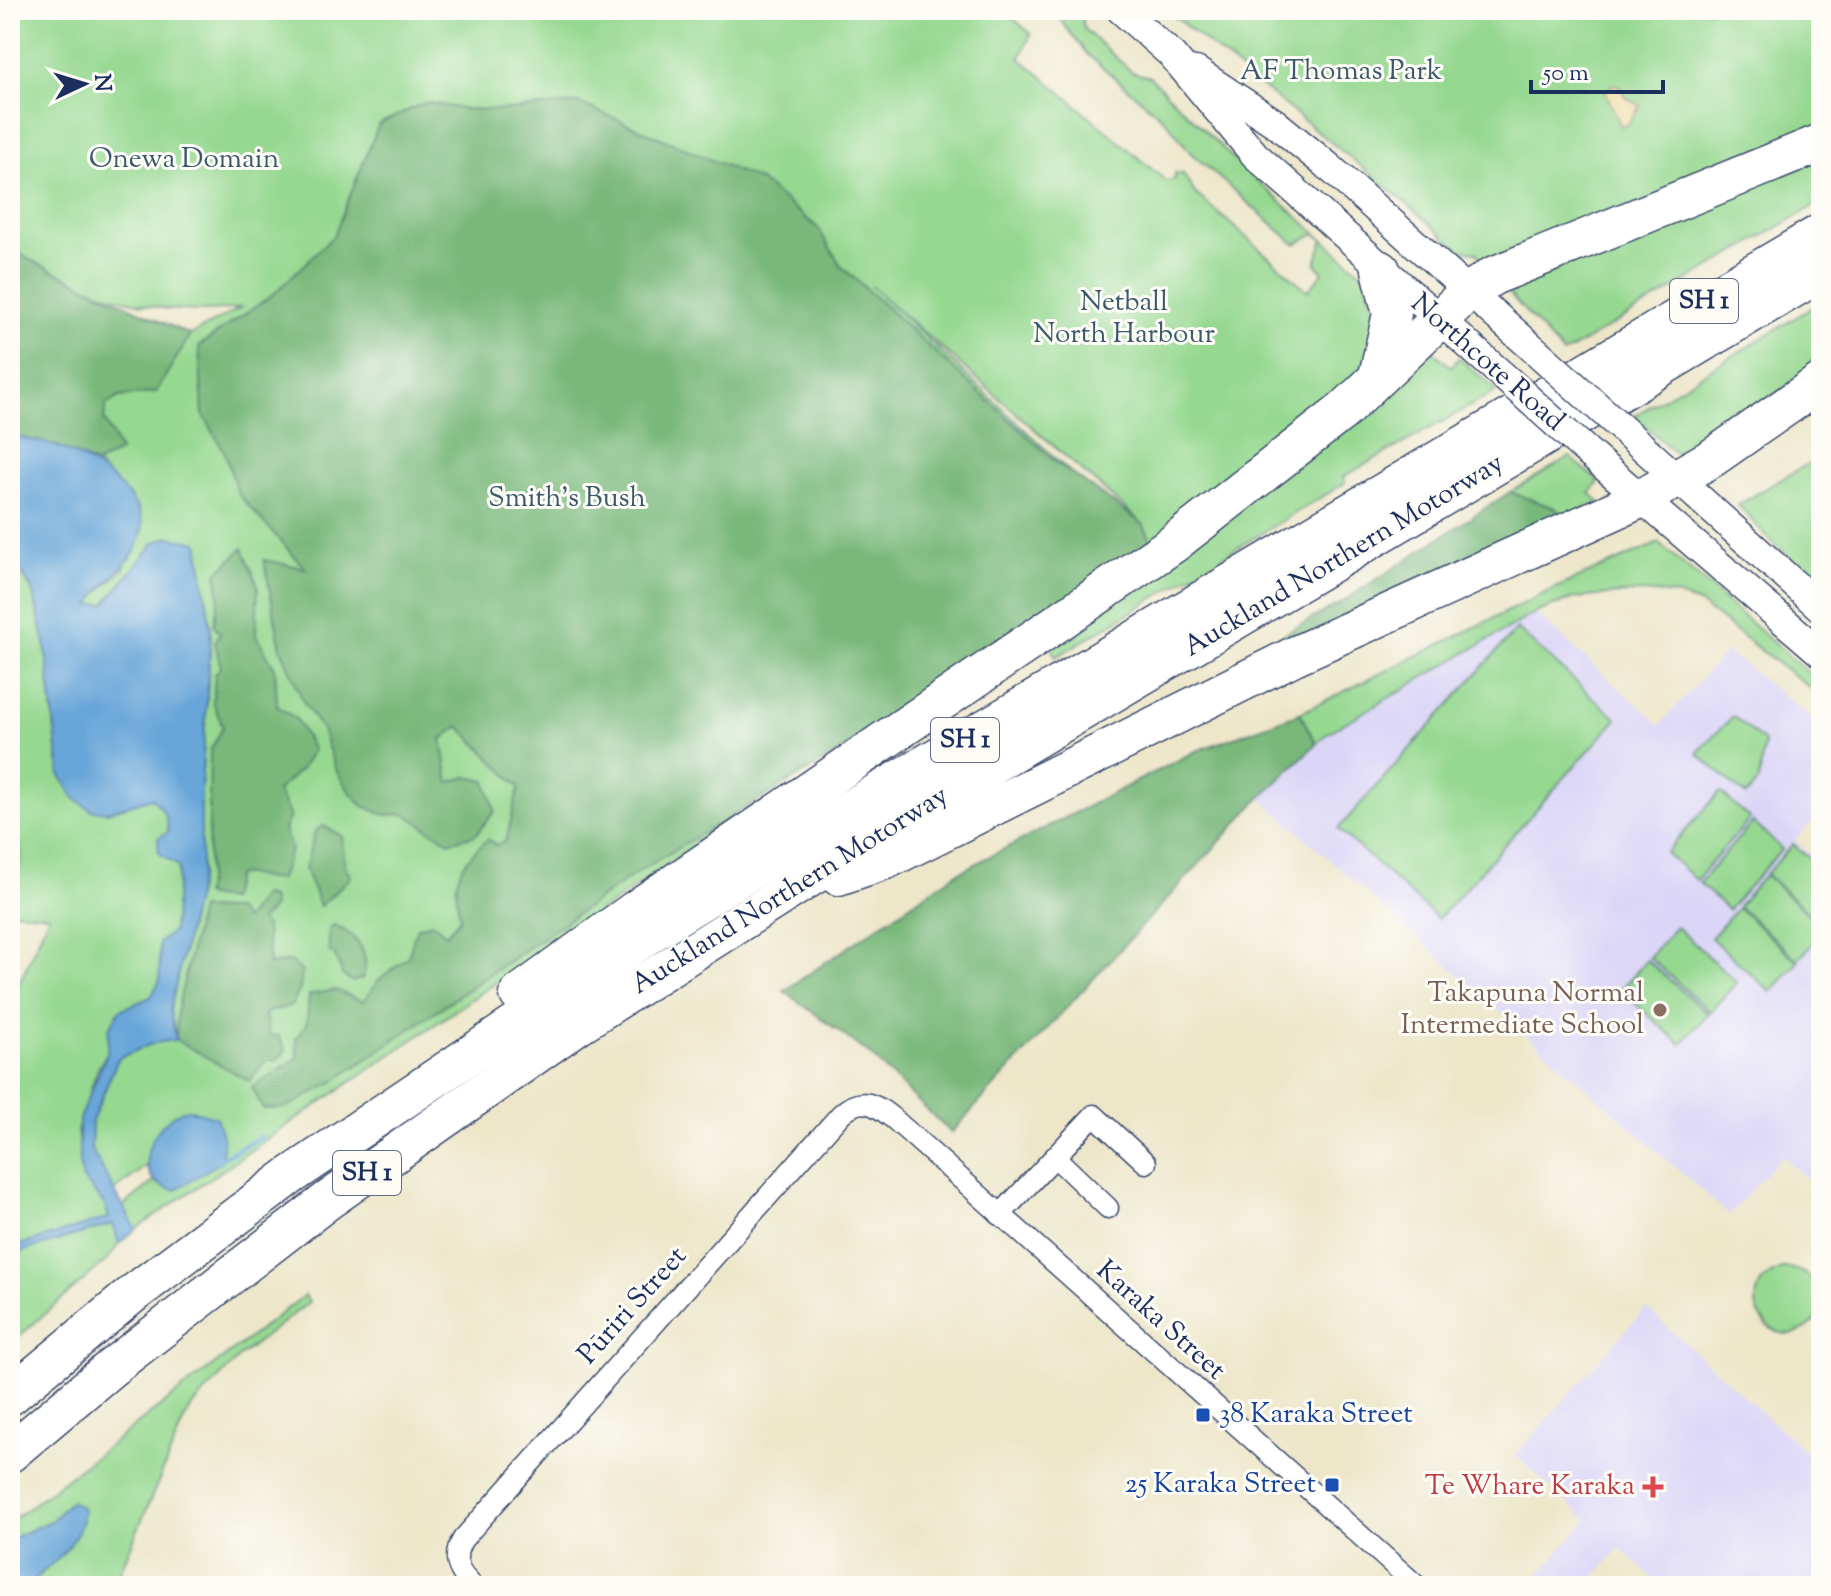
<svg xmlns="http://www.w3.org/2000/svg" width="1831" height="1596" viewBox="0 0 1831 1596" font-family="'Sorts Mill Goudy',serif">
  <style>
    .built { fill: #dbd6f7 }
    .green { fill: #95d890; stroke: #588477; stroke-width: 2 }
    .forest { fill: #78b87a; stroke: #4a746c; stroke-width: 2 }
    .sand { fill: #eeda9e; stroke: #84847e; stroke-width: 2 }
    .water { fill: #67a6d9; stroke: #416a9c; stroke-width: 2 }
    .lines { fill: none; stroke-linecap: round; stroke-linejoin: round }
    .stream { stroke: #67a6d9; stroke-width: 5 }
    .minor-casing { stroke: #3a4a6e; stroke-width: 23 }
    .secondary-casing { stroke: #3a4a6e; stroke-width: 31 }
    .motorway-casing { stroke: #3a4a6e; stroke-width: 41 }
    .minor { stroke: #fff; stroke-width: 20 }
    .secondary { stroke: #fff; stroke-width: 28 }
    .motorway { stroke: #fff; stroke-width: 38 }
    .secondary-bridge-casing { stroke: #3a4a6e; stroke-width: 31; stroke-linecap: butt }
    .secondary-bridge { stroke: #fff; stroke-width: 28 }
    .education-dot { fill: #8d6e63; stroke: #fdfcf7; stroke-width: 3 }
    .transit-dot { fill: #1a4fb4; stroke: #fdfcf7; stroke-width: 3 }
    .health-dot { fill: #e0444e; stroke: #fdfcf7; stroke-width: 3 }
    .labels { text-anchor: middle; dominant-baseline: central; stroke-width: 6; stroke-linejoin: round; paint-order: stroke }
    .shield { fill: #fdfcf7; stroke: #5f6c8c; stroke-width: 2 }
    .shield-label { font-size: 26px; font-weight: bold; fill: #1b2f5e }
    .park-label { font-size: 28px; fill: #3a596a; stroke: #fdfcf7 }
    .street-label { font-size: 28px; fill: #1b2f5e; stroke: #fdfcf7 }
    .education-label { font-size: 28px; fill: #785e54; stroke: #fdfcf7; text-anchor: end }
    .transit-label { font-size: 28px; fill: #164399; stroke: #fdfcf7; text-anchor: start }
    .health-label { font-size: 28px; fill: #be3a42; stroke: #fdfcf7; text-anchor: end }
  </style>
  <rect width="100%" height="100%" fill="#fdfcf7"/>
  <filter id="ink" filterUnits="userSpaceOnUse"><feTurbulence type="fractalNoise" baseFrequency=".0125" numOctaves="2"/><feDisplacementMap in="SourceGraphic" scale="16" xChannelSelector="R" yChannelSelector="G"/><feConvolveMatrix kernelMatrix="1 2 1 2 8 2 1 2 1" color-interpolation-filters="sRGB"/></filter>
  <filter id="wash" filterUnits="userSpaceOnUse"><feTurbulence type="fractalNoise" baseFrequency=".006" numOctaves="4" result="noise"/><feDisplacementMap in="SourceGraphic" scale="32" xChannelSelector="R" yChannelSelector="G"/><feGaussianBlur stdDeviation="1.8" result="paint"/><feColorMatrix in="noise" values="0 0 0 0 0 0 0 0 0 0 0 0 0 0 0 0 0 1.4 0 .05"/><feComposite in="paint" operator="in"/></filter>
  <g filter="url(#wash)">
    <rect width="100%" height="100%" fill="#ede6c9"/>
    <g class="built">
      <path d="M1535 613 1660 725 1726 651 1821 725V812L1794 841 1821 864V1191L1782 1156 1729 1215 1260 798 1326 734Z"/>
      <path d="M1646 1308 1821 1466V1586H1662L1620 1548 1586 1586H1529L1587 1520 1515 1455Z"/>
    </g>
    <g class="green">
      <path d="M10 10H1004L1031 34 1020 58 1166 181 1175 179V173L1183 174 1195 193 1308 291 1323 272 1316 264 1323 239 1315 234 1295 244 1191 153 1166 121 1087 54 1057 16 1063 10H1073L1082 17 1084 29 1132 72 1150 77 1249 174 1365 276 1376 318 1366 360 1345 385 1154 545 1143 524 871 286 1132 530 624 895 136 1229 123 1206 156 1180 146 1166 114 1191 91 1149 92 1121 118 1058 154 1043 176 1039 170 1010 201 873V788L211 631 198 542 168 537 154 543 105 604 90 605 95 595 124 569 139 510 96 464 120 451 104 419 106 405 119 397 156 392 190 335 242 307C162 323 79 289 10 249Z"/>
      <path d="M1166 10H1821V131L1489 265 1476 252 1460 250 1387 187Z"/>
      <path d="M1821 156V202L1563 354 1508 292 1511 281Z"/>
      <path d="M1821 302V363L1691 450 1675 453 1634 416Z"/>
      <path d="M1429 347 1451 367 1459 358 1497 391 1343 477 1345 483 1056 657 1048 643Z"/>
      <path d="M1821 456V585L1767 537 1738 505Z"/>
      <path d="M1570 457 1599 482 1590 493 1600 503 1564 517 1555 508 1510 492Z"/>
      <path d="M1659 543 1821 684V696L1701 605 1676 595 1642 592 1575 598 1535 613 1326 734 1316 744 1300 713 1553 589Z"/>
      <path d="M10 553 32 591 45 643 60 774 74 798 107 812 151 797 164 809 168 820 169 858 179 866 173 932 159 943 160 980 151 997 120 1010 109 1028 107 1053 97 1070 77 1131 83 1179 105 1205 109 1218 14 1248H10V1004L49 915 10 911V879L18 869 22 855 10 812Z"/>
      <path d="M1517 629 1617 719 1438 919 1338 829Z"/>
      <path d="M1733 716 1764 742 1759 781 1746 796 1697 753Z"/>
      <path d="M1720 792 1750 819 1696 880 1666 853Z"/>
      <path d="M1753 822 1782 849 1728 910 1699 883Z"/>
      <path d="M1793 844 1821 869V923L1766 874Z"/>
      <path d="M1765 875 1821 926V934L1798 960 1738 906Z"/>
      <path d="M1738 908 1798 962 1771 992 1711 938Z"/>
      <path d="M1676 927 1737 982 1710 1012 1649 957Z"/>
      <path d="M1647 960 1708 1014 1681 1044 1620 990Z"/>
      <path d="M113 1224 119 1244 108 1259 10 1344V1255Z"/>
      <path d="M1785 1268C1814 1270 1828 1293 1816 1320 1772 1365 1724 1286 1785 1268Z"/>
      <path d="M305 1295 309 1302 241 1355 188 1411 114 1586H26L60 1556 51 1521 10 1539V1522Z"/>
    </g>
    <g class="forest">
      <path d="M426 102 462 109 509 110 579 103 759 180 818 228 841 266 1058 464 1143 524 1154 545 988 664 641 870 333 1082 286 1108 263 1109 252 1087 298 1058 296 1039 307 1023 309 995 335 990 363 1001 379 980 408 957 417 927 433 923 446 934 460 918C452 877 457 867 488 839L496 845 506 841 519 787 459 726 442 739 449 782 467 777 486 781 495 811 475 835 449 842 405 814 385 815 363 806 349 791 336 770 322 730 304 703 281 649 264 560 305 568 238 494 225 453 203 414 199 346 276 292 334 235 379 124Z"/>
      <path d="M10 245 28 259 190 335 156 392 119 397 106 405 104 419 120 451 96 464 58 446 10 435Z"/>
      <path d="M1510 492 1555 508 1564 517 1265 654 1262 646 1339 604Z"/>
      <path d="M243 548 258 586 256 635 275 668 277 706 296 719 313 750 301 769 277 791 290 816 284 829 291 849 280 879C264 882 252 871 236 876L229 900 204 895 208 877 210 751 223 727 213 703 215 673 221 668 215 642 220 633 214 625 219 597 217 573Z"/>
      <path d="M1300 713 1316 744 1260 798 951 1133 867 1052 784 991 955 874 1196 751Z"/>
      <path d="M323 826 342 836 345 866 351 877 320 906 305 869 315 831Z"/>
      <path d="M263 895 272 899 273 907 261 920 266 928 269 965 291 961 302 972 300 989 292 1005 265 1013 269 1035 279 1036 286 1051 277 1060 266 1061 249 1081 176 1040 177 1012 200 909 236 910 245 920Z"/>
      <path d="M334 925C356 935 371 952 363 978L353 982 343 976 334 954 329 952V929Z"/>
    </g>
    <path class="sand" d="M1612 85H1618L1625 96 1640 106 1627 125 1621 126 1605 91Z"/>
    <g class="water">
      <path d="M10 435C26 440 43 441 58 447 88 457 152 499 141 536 133 566 103 579 90 605L105 604 154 543 168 537 198 542 211 631 201 788V873L170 1010 176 1040 154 1043 118 1058 92 1121 91 1149 136 1229 119 1244 113 1224 10 1255V1248L109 1218 105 1205 83 1179 79 1163V1119L107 1053 109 1028 120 1010 151 997 160 980 159 943 173 931 179 867 159 853 158 838 168 832C168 816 163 809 152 798L107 812 91 810 74 798 60 774 45 643 33 591 10 553Z"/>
      <path d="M187 1109 216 1117 223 1139 222 1161 175 1190C126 1182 148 1122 187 1109Z"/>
      <path d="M71 1501 83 1509C83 1542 50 1566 26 1586H10V1539L51 1521Z"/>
    </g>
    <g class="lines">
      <path class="stream" d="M216 1161 261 1137"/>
    </g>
  </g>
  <g filter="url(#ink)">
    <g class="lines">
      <g class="minor-casing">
        <g id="minor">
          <path d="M1055 1157 1108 1208"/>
          <path d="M1000 1215 1094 1115 1146 1163"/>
          <path d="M473 1586C458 1572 451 1558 463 1539L841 1114C862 1094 876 1105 895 1120L1417 1586"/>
        </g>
      </g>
      <g class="secondary-casing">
        <g id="secondary">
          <path d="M1121 10 1172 55 1255 155 1501 374"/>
          <path d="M1196 71 1275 123 1329 167 1537 352"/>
          <path d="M1627 433 1821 608"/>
          <path d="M1591 455 1821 653"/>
        </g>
      </g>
      <g class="motorway-casing">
        <g id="motorway">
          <path d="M1378 376 1392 314 1381 270"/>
          <path d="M838 876 888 859 1294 656 1642 498 1712 458 1821 382"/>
          <path d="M519 994 635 910 1173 544 1343 411 1468 292 1493 276 1821 143"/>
          <path d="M10 1396 134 1293 290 1176 672 919 875 794 1821 233"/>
          <path d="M10 1453 111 1368 327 1201 578 1025 924 805 1821 272"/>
        </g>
      </g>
      <use href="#minor" class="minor"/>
      <use href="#secondary" class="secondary"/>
      <use href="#motorway" class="motorway"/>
      <g class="secondary-bridge-casing">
        <g id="secondary-bridge">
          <path d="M1537 352 1627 433"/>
          <path d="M1501 374 1591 455"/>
        </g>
      </g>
      <use href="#secondary-bridge" class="secondary-bridge"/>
    </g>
  </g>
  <circle class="education-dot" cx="1660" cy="1010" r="8"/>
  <g class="transit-dot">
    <rect x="1195" y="1407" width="16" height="16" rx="4"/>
    <rect x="1324" y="1477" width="16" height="16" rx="4"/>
  </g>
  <path class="health-dot" d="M1649 1475h8v8h8v8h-8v8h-8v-8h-8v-8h8z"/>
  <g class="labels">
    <g class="shield">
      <rect x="1670" y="279" width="68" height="44" rx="6"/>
      <rect x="931" y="718" width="68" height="44" rx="6"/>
      <rect x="333" y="1151" width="68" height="44" rx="6"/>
    </g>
    <g class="shield-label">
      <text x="1704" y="301">SH 1</text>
      <text x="965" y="740">SH 1</text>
      <text x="367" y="1173">SH 1</text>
    </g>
    <g class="park-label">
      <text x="1341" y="72">AF Thomas Park</text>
      <text x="184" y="160">Onewa Domain</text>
      <text x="1124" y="303">Netball<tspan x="1124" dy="32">North Harbour</tspan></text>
      <text x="567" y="499">Smith's Bush</text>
    </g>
    <g class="street-label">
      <text transform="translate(1487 363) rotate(41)">Northcote Road</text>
      <text transform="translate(1344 556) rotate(-31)">Auckland Northern Motorway</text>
      <text transform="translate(790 891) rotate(-32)">Auckland Northern Motorway</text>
      <text transform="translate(633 1306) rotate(-48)">Pūriri Street</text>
      <text transform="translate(1160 1321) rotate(42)">Karaka Street</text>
    </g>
    <g class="education-label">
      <text x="1644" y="994">Takapuna Normal<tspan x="1644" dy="32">Intermediate School</tspan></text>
    </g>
    <g class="transit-label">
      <text x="1219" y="1415">38 Karaka Street</text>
      <text x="1316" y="1485" text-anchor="end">25 Karaka Street</text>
    </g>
    <g class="health-label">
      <text x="1635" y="1487">Te Whare Karaka</text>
    </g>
  </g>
  <rect width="1831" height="1596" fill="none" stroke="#fdfcf7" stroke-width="40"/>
  <g transform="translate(84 84) rotate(86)" stroke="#fdfcf7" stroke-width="6" paint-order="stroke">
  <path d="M0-6L14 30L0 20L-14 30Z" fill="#1b2f5e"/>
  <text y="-12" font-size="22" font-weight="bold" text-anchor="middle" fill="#1b2f5e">N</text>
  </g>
  <path d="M1531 80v12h132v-12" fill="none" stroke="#1b2f5e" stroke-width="4"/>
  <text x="1543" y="80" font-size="24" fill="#1b2f5e" stroke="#fdfcf7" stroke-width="6" paint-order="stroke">50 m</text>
</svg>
